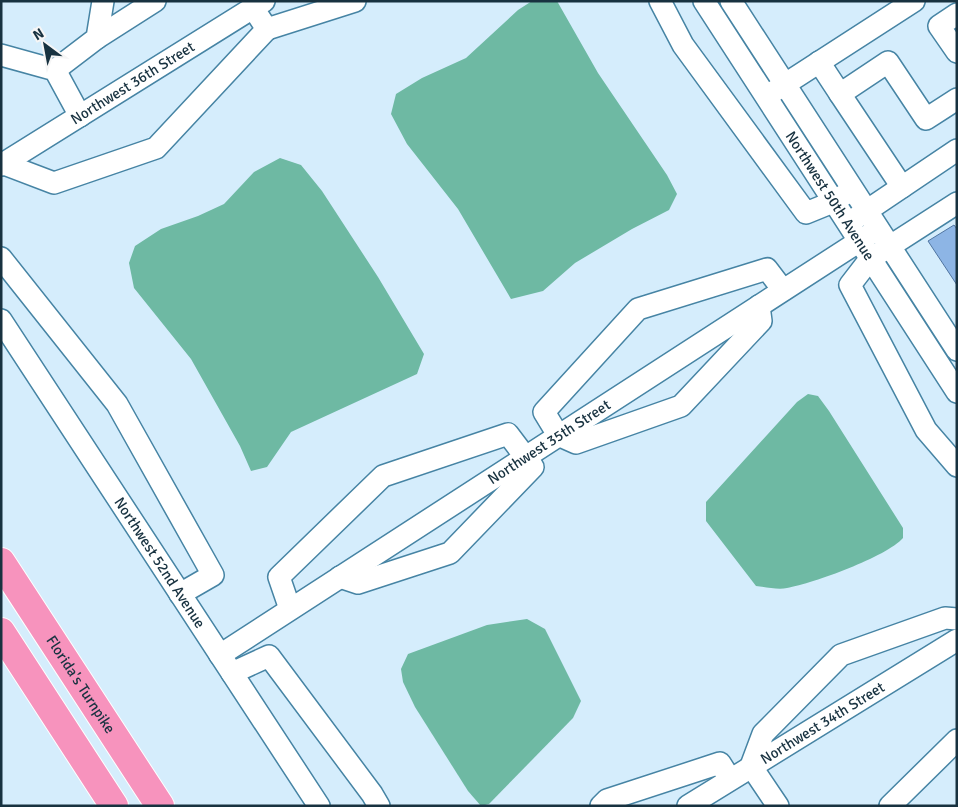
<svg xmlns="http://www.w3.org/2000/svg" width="958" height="807" viewBox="0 0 958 807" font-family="Signika,sans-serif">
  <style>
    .water { fill: #6eb9a3 }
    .building { fill: #8db5e5; stroke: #5075a1 }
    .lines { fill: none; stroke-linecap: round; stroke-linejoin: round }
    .minor-casing { stroke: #4684a4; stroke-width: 24 }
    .highway-casing { stroke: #fff; stroke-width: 30 }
    .minor { stroke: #fff; stroke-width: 21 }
    .highway { stroke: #f793bd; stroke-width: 28 }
    .labels { text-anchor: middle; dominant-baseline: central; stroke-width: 4; stroke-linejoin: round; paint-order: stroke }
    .street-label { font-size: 15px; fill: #183240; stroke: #f6f6f6 }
  </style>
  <rect width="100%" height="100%" fill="#d5edfc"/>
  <g class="water">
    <path d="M532 1H557L598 73 667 175 677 194 669 210 632 229 575 263 543 291 511 299 458 209 407 144 391 114 396 94 422 78 466 58 518 10Z"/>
    <path d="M280 158 301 165 322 191 378 277 424 354 417 374 291 432 267 467 251 471 240 446 191 359 134 288 129 263 135 246 161 229 198 216 224 204 254 172Z"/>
    <path d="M808 394 818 396 829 411 903 528V538C886 557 814 583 787 588 778 590 766 587 756 586L706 521V502L797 402Z"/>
    <path d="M527 619 545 629 581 701 573 718 489 804 481 806 468 791 415 707 403 682 401 669 408 654 487 625Z"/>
  </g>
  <path class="building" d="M954 225 957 229V285L928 241Z"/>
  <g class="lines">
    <g class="minor-casing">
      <g id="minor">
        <path d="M660 1 683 45 806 213 833 202 844 195"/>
        <path id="s1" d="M704 1 957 392"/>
        <path d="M731 1 957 350"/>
        <path d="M957 14 939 26 957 52"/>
        <path d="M267 29 355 1"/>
        <path d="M97 38 155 1"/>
        <path d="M1 55 55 70 80 116"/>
        <path d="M819 62 840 94"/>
        <path d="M55 70 97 38 103 1"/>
        <path d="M773 92 914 1"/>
        <path d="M4 164 54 183 156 148 267 29 253 8"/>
        <path id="s2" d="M1 165 264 1"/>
        <path d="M902 187 840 94 888 62 926 119 957 99"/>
        <path d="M957 203 870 259 850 285 926 430 957 466"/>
        <path d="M856 218 957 150"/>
        <path d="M1 258 117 404 213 575 180 594"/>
        <path d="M759 306 761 321 681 406 576 443 558 435 544 412 638 309 767 269 783 290"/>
        <path id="s3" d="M1 320 319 806"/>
        <path d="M290 609 279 577 383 476 508 434 533 467 450 553 358 583 340 577"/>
        <path id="s4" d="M220 655 878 229"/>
        <path d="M232 673 269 656 372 794 379 806"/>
        <path d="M601 806 607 800 720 763 730 779"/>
        <path id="s5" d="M688 806 957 640"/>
        <path d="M778 806 751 766 763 734 841 655 945 618 957 619"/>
        <path d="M890 806 957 740"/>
      </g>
    </g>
    <g class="highway-casing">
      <g id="highway">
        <path id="s6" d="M1 562 160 806"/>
        <path d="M1 632 114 806"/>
      </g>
    </g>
    <use href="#minor" class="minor"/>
    <use href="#highway" class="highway"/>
  </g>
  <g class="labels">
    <g class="street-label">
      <text stroke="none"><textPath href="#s2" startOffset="155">Northwest 36th Street</textPath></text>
      <text stroke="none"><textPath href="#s1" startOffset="232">Northwest 50th Avenue</textPath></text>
      <text stroke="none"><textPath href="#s4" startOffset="392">Northwest 35th Street</textPath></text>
      <text stroke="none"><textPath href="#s3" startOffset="290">Northwest 52nd Avenue</textPath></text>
      <text stroke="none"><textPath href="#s6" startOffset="146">Florida's Turnpike</textPath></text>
      <text stroke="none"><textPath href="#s5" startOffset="158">Northwest 34th Street</textPath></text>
    </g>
  </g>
  <rect width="958" height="807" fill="none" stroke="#183240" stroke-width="5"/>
  <g transform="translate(45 45) rotate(328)" stroke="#f6f6f6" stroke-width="4" paint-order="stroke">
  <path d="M0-4L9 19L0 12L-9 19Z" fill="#183240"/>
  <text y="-8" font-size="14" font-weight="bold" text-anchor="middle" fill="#183240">N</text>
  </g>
</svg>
